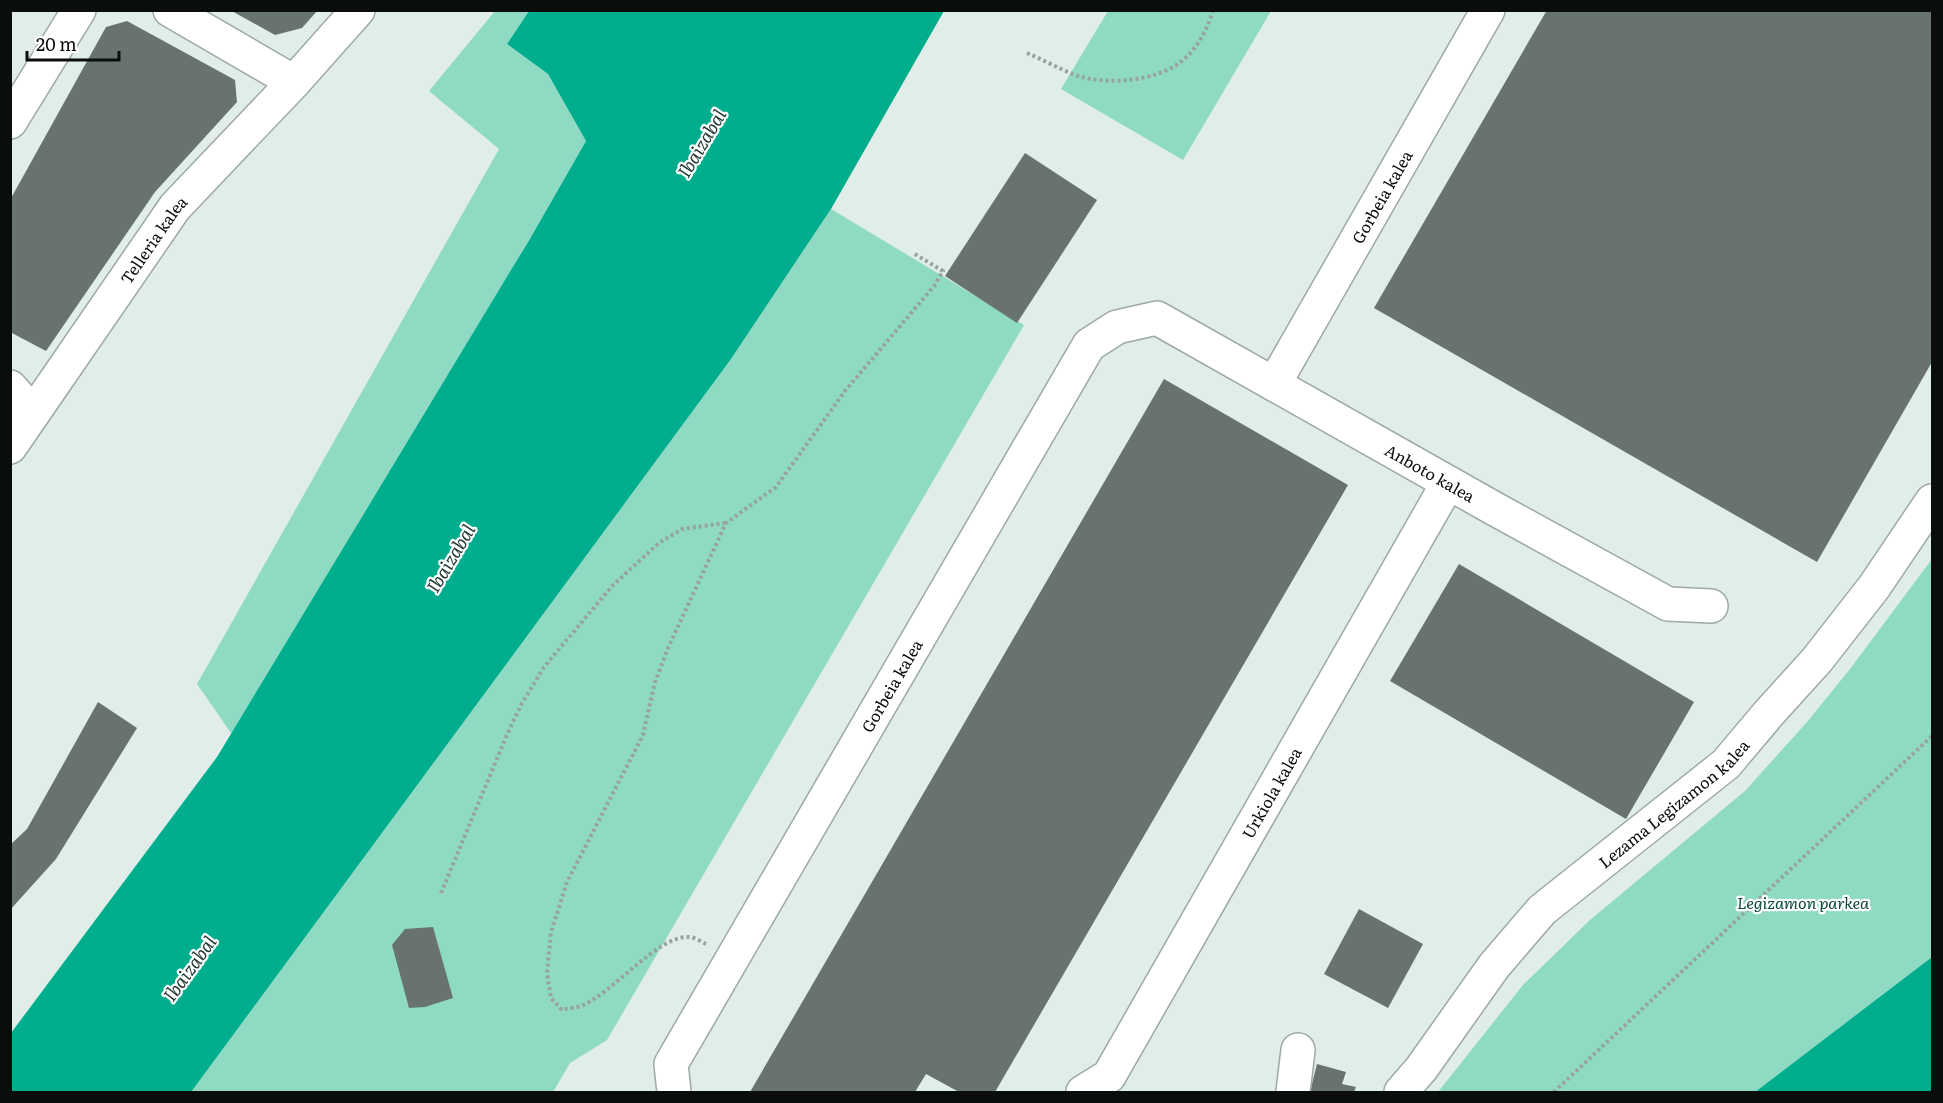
<svg xmlns="http://www.w3.org/2000/svg" width="1943" height="1103" viewBox="0 0 1943 1103" font-family="Literata,serif">
  <style>
    .green { fill: #8fdac3 }
    .water { fill: #00ae8e }
    .building { fill: #687370 }
    .lines { fill: none; stroke-linecap: round; stroke-linejoin: round }
    .minor-casing { stroke: #9da9a5; stroke-width: 36 }
    .path { stroke: #98a29f; stroke-width: 4; stroke-dasharray: 3 3; stroke-linecap: butt }
    .minor { stroke: #fff; stroke-width: 33 }
    .labels { text-anchor: middle; dominant-baseline: central; stroke-width: 4.5; stroke-linejoin: round; paint-order: stroke }
    .street-label { font-size: 16px; fill: #090d0c; stroke: #fff }
    .park-label { font-size: 16px; font-style: italic; fill: #0b473a; stroke: #fff }
    .water-label { font-size: 18px; font-style: italic; fill: #1e352e; stroke: #fff }
  </style>
  <rect width="100%" height="100%" fill="#e0ede9"/>
  <g class="green">
    <path d="M495 11H529L507 44 548 74 586 141 238 743 197 684 499 149 429 91Z"/>
    <path d="M1108 11H1271L1183 160 1061 89Z"/>
    <path d="M831 209 1024 325 607 1040 570 1063 553 1092H189L731 359Z"/>
    <path d="M1932 559V957L1755 1092H1438L1523 985 1590 920 1745 791 1807 722 1850 669Z"/>
  </g>
  <g class="water">
    <path d="M529 11H944L831 209 731 359 191 1092H11V1033L217 757 528 242 586 141 548 74 507 44Z"/>
    <path d="M1932 957V1092H1755Z"/>
  </g>
  <g class="building">
    <path d="M230 10H318L302 28 275 35Z"/>
    <path d="M1547 10H1932V362L1817 562 1374 308Z"/>
    <path d="M127 21 235 80 237 102 155 192 46 351 10 332V200L106 27Z"/>
    <path d="M1025 153 1097 200 1017 323 945 276Z"/>
    <path d="M1164 379 1348 485 995 1092H959L926 1074 915 1092H750Z"/>
    <path d="M1459 564 1694 702 1626 819 1390 681Z"/>
    <path d="M98 702 137 728 56 859 10 910V845L27 829Z"/>
    <path d="M1359 909 1423 944 1388 1008 1324 974Z"/>
    <path d="M433 927 453 998 425 1007 409 1008 392 945 405 929Z"/>
    <path d="M1317 1064 1346 1072 1342 1084 1356 1087 1354 1092H1310Z"/>
  </g>
  <g class="lines">
    <g class="minor-casing">
      <g id="minor">
        <path d="M170 10 294 82"/>
        <path d="M10 122 79 10"/>
        <path id="s1" d="M1274 384 1488 10"/>
        <path d="M10 387 33 413"/>
        <path id="s2" d="M10 447 175 207 294 82 358 10"/>
        <path id="s3" d="M674 1092 671 1064 1089 345 1117 327 1157 318 1495 509 1668 604 1711 606"/>
        <path id="s4" d="M1083 1092 1109 1076 1448 483"/>
        <path d="M1293 1092 1298 1050"/>
        <path id="s5" d="M1401 1092 1421 1069 1494 966 1542 910 1726 764 1769 713 1817 660 1874 587 1932 501"/>
      </g>
    </g>
    <g class="path">
      <path d="M1027 53C1044 60 1061 70 1078 76 1107 85 1153 81 1178 64 1196 51 1207 31 1213 10"/>
      <path d="M441 893 506 737 521 705 544 667 613 585 659 543 682 529 725 523"/>
      <path d="M706 944C701 942 695 937 689 937 658 935 612 994 581 1006 575 1008 568 1008 562 1010L551 998 547 973 551 932 567 882 643 735 655 682 668 648 726 523 776 487 845 391 934 286 943 271 913 253"/>
      <path d="M1554 1092 1932 736"/>
    </g>
    <use href="#minor" class="minor"/>
  </g>
  <g class="labels">
    <g class="street-label">
      <text stroke="none"><textPath href="#s1" startOffset="216">Gorbeia kalea</textPath></text>
      <text stroke="none"><textPath href="#s2" startOffset="252">Telleria kalea</textPath></text>
      <text stroke="none"><textPath href="#s3" startOffset="1248">Anboto kalea</textPath></text>
      <text stroke="none"><textPath href="#s3" startOffset="466">Gorbeia kalea</textPath></text>
      <text stroke="none"><textPath href="#s4" startOffset="357">Urkiola kalea</textPath></text>
      <text stroke="none"><textPath href="#s5" startOffset="400">Lezama Legizamon kalea</textPath></text>
    </g>
    <g class="park-label">
      <text x="1803" y="902">Legizamon parkea</text>
    </g>
    <g class="water-label">
      <text transform="translate(701 143) rotate(-59)">Ibaizabal</text>
      <text transform="translate(450 558) rotate(-59)">Ibaizabal</text>
      <text transform="translate(189 968) rotate(-54)">Ibaizabal</text>
    </g>
  </g>
  <rect width="1943" height="1103" fill="none" stroke="#090d0c" stroke-width="24"/>
  <path d="M27 51v9h92v-9" fill="none" stroke="#090d0c" stroke-width="3"/>
  <text x="36" y="51" font-size="18" fill="#090d0c" stroke="#ffffff" stroke-width="4.5" paint-order="stroke">20 m</text>
</svg>
